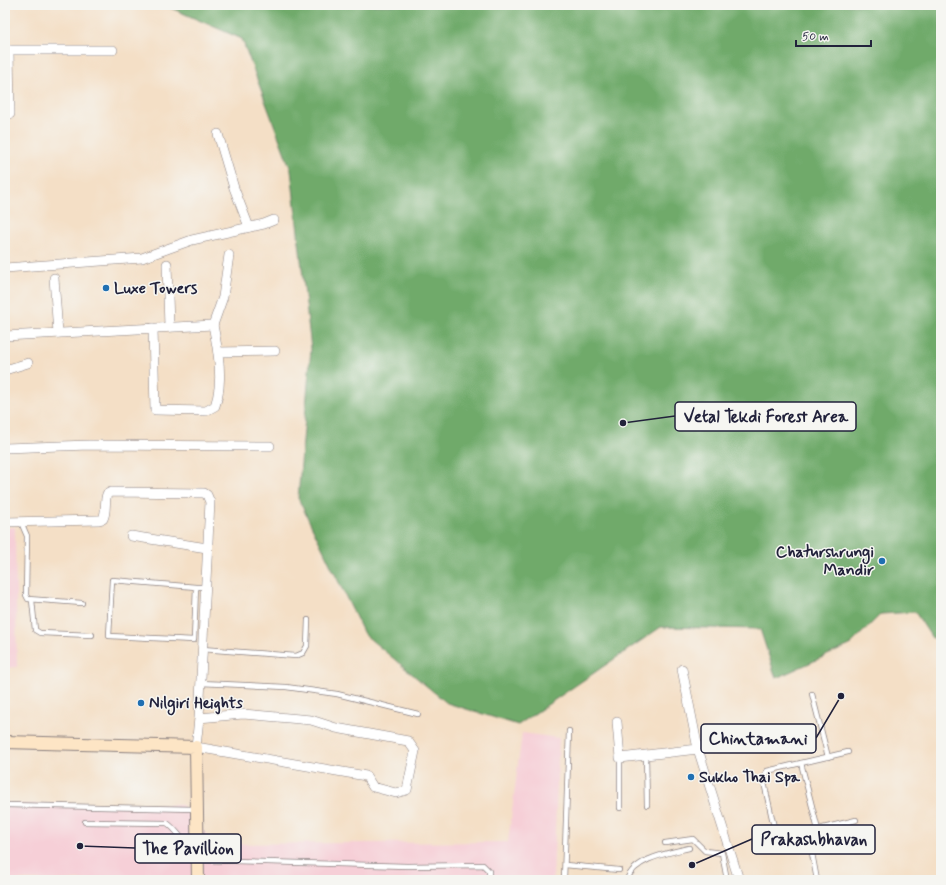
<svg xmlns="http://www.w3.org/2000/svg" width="946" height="885" viewBox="0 0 946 885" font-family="Mynerve,sans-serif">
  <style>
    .built { fill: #f6cfd7 }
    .forest { fill: #70aa6a; stroke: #496652 }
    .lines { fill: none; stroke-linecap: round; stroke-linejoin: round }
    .lane-casing { stroke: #8b8080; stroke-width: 6 }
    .street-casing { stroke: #8b8080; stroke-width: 10 }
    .secondary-casing { stroke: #8b8080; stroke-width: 14 }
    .lane { stroke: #fff; stroke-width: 4.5 }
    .street { stroke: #fff; stroke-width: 9 }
    .secondary { stroke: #fde5c5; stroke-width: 12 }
    .poi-dot { fill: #1f6fb2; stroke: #f6f6f2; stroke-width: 1.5 }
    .labels { text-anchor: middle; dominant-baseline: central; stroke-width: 3; stroke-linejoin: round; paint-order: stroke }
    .poi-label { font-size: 16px; font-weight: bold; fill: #22223b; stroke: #f6f6f2; text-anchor: start }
    .leader { fill: none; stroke: #22223b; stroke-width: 1.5 }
    .callout-dot { fill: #22223b; stroke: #f6f6f2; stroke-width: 1.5 }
    .callout { fill: #f6f6f2; stroke: #22223b; stroke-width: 1.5 }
    .callout-label { font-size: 17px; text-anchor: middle; font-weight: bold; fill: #22223b }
  </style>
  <rect width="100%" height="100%" fill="#f6f6f2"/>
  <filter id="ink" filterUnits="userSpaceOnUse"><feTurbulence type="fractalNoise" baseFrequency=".025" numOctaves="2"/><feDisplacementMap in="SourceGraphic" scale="8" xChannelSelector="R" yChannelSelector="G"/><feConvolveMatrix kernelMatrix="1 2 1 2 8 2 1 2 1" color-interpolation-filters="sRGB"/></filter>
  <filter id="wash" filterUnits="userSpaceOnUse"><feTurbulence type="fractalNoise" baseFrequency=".012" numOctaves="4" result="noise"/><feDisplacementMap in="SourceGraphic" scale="16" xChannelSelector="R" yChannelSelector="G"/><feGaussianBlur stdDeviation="0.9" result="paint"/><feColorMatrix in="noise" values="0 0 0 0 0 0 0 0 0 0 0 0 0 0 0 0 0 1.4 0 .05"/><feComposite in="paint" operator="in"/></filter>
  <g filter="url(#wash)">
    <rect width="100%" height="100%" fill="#f4dfc6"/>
    <g class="built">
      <path d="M15 527 17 667 5 668V528Z"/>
      <path d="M522 733 559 738 553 880H5V804L182 805 214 844 508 842Z"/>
    </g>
    <path class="forest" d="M164 5H941V637L932 638 915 612 881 614 850 645 776 678 760 629 661 627 518 725 447 703 364 634 298 498 311 349 291 170 242 39Z"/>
  </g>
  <g filter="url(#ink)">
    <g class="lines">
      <g class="lane-casing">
        <g id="lane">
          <path d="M21 522 27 536 26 595 28 599 82 603"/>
          <path d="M196 587 194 640 109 636 112 580 196 587H205"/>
          <path d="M32 600 35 630 40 633 92 635"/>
          <path d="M202 649 296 656 303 653 307 646 308 620"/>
          <path d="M200 683 286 687 337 694 418 714"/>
          <path d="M812 694 828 757"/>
          <path d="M848 752 767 771 763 778 776 836 782 838 856 820"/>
          <path d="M646 755 647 805"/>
          <path d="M801 763 818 830"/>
          <path d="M5 805 195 809"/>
          <path d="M620 808V758"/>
          <path d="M85 822 167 823C178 830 189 849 197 860L407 866 483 865 489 871V880"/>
          <path d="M808 832 817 880"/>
          <path d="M665 843 693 839 705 851 722 853 727 880"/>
          <path d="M565 865 619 870"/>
          <path d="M564 880 569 731"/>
          <path d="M627 880C634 858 669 853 689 848"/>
        </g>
      </g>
      <g class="street-casing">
        <g id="street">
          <path d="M5 50H113"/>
          <path d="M9 50 10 114"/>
          <path d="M218 134 234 188 249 227"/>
          <path d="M167 264 169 327"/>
          <path d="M5 268 142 258 192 240 264 224 274 220"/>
          <path d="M54 278 58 333"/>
          <path d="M213 325 223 297 229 255"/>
          <path d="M5 336 213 325C218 350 224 381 215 406L206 411 155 410 153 328"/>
          <path d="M218 352 275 351"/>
          <path d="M5 370 28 363"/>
          <path d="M5 448 89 445 270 446"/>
          <path d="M5 522 99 520 103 519C107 511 104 502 107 494L111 492 204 493 207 495 210 502 199 718 196 747 366 776 373 787 396 793 407 790 415 751 408 741 336 728 311 720 243 714 199 718"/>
          <path d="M131 536 207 548"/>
          <path d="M682 669 698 749"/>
          <path d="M617 722 620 758 698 749 739 880"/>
        </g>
      </g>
      <g class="secondary-casing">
        <path id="secondary" d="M5 742 196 747 198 880"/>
      </g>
      <use href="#lane" class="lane"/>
      <use href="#street" class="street"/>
      <use href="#secondary" class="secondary"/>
    </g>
  </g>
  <g class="poi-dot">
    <circle cx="106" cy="288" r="4"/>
    <circle cx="882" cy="561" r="4"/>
    <circle cx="141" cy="703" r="4"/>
    <circle cx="691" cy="777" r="4"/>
  </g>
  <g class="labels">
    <g class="poi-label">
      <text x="114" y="288">Luxe Towers</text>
      <text x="874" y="552" text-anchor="end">Chaturshrungi<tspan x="874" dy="18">Mandir</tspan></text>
      <text x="149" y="703">Nilgiri Heights</text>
      <text x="699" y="777">Sukho Thai Spa</text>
    </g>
  </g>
  <path class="leader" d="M623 423L675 416M841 696L816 738M692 865L752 839M80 846L135 848"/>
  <g class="callout-dot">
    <circle cx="623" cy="423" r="4"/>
    <circle cx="841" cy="696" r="4"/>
    <circle cx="692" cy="865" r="4"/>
    <circle cx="80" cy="846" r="4"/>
  </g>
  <g class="callout">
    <rect x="675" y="402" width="181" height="29" rx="4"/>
    <rect x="701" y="724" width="115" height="29" rx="4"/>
    <rect x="752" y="825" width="123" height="29" rx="4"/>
    <rect x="135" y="834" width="106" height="29" rx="4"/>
  </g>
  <g class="callout-label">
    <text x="766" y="422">Vetal Tekdi Forest Area</text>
    <text x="758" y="744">Chintamani</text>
    <text x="814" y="845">Prakashbhavan</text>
    <text x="188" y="854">The Pavillion</text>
  </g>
  <rect width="946" height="885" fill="none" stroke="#f6f6f2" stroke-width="20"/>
  <path d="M796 40v6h75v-6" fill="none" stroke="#22223b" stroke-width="2"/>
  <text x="802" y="40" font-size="12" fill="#22223b" stroke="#f6f6f2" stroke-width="3" paint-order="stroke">50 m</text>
</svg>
